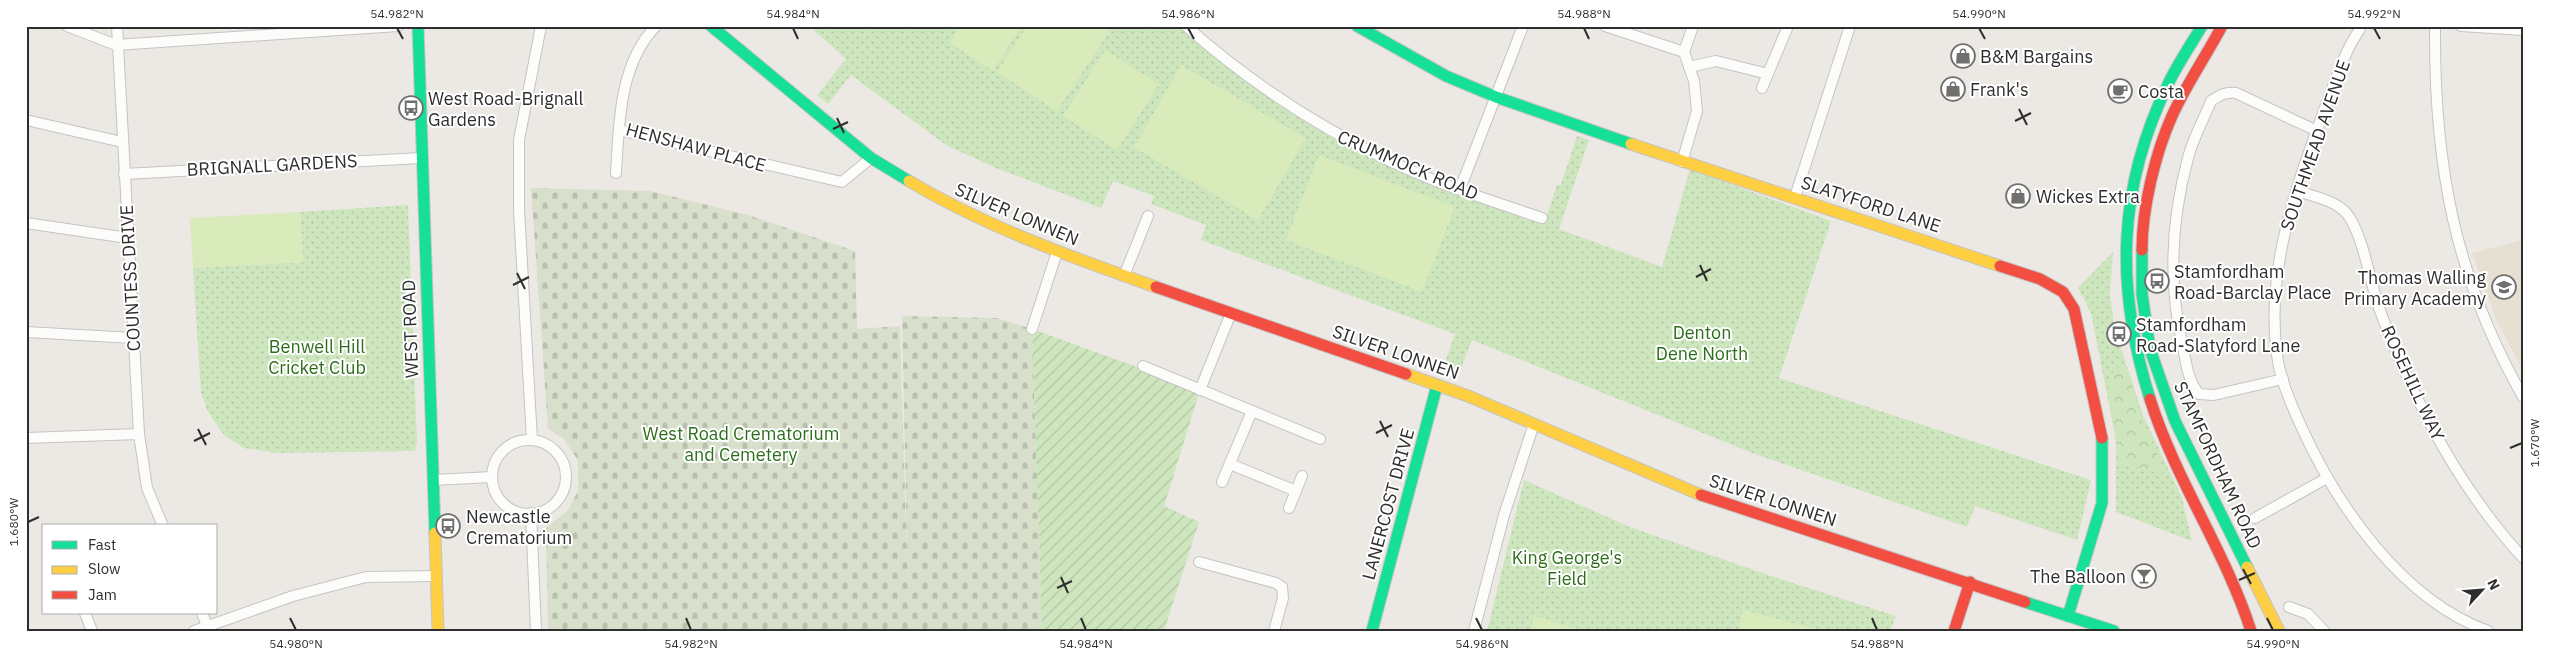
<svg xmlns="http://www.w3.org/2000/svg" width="2549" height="657" viewBox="0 0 2549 657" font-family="'IBM Plex Sans',sans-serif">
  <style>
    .education { fill: #e6e0d3 }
    .grass { fill: url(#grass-dots) }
    .forest { fill: url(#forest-crowns) }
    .cemetery { fill: url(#cemetery-stones) }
    .garden { fill: url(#garden-furrows) }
    .pitch { fill: #d9eabb }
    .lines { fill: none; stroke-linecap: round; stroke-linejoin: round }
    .street-casing { stroke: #c5c4c5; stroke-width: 12 }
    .fast-casing { stroke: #c5c4c5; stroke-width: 13 }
    .slow-casing { stroke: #c5c4c5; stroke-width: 13 }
    .jam-casing { stroke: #c5c4c5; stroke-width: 13 }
    .street { stroke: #fcfcfb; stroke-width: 10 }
    .fast { stroke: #16e098; stroke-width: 11 }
    .slow { stroke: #ffcf43; stroke-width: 11 }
    .jam { stroke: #f24e42; stroke-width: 11 }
    .ticks { fill: none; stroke: #2e2e2e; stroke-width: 2 }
    .labels { text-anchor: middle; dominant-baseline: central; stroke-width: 4; stroke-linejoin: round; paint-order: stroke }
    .poi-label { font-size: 18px; fill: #2e2e2e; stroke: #fff; text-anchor: start }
    .street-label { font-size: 18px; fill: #2e2e2e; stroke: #fff }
    .park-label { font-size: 18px; fill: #2c6e1b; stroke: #fff }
    .neatline { fill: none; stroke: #2e2e2e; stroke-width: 2 }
    .ticks-label { font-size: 12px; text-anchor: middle; fill: #2e2e2e }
  </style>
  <defs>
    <pattern id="grass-dots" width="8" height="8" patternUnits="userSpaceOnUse" patternTransform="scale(1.25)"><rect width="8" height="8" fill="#cee6be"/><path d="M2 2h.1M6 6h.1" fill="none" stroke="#b1c6a4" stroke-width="1.8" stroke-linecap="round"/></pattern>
    <pattern id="forest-crowns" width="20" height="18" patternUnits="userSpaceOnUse" patternTransform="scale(1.25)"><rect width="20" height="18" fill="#cee6be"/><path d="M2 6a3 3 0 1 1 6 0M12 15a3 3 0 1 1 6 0" fill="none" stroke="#b1c6a4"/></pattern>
    <pattern id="cemetery-stones" width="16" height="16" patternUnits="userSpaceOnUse" patternTransform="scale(1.25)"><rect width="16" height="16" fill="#d8e0cc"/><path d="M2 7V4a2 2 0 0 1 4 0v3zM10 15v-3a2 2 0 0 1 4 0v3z" fill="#bac0b0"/></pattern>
    <pattern id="garden-furrows" width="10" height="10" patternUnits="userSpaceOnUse" patternTransform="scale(1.25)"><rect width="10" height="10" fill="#cee6be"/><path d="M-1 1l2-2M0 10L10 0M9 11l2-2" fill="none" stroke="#b1c6a4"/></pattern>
  </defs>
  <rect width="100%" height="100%" fill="#ece8e4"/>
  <path class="education" d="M2523 240V371L2497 321 2472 253Z"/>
  <g class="grass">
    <path d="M809 26H1180L1261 91 1329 135 1393 167 1465 197 1544 224 1557 185H1561L1577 136 1589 140 1559 229 1662 267 1690 169 1831 221 1779 378 2091 480 2077 540 1975 506 1967 527 1755 454 1472 340 1459 373 1443 368 1455 334 1201 240 1206 225 1151 204 1154 196 1113 181 1101 208 996 168 946 145 851 75 828 104 817 95 846 59Z"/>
    <path d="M408 205 417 442 415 451 276 453 244 448 224 435 208 412 201 393 193 268 303 262 300 212Z"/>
    <path d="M2113 252 2110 294 2115 331 2143 415 2182 498 2192 541 2116 512V440L2091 313 2078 288Z"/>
    <path d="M1524 480 1630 527 1768 575 1896 616 1890 631H1487Z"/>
  </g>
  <path class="forest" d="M2114 366 2129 371 2140 416 2166 473 2119 464 2109 395Z"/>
  <path class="cemetery" d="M531 188 650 191 748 215 855 251 857 329 900 326 908 596 902 316 997 318 1032 329 1042 631H548L546 528 568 510 578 491V460L563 438 548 428Z"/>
  <path class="garden" d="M1032 329 1200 390 1164 506 1199 522 1164 631H1042Z"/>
  <g class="pitch">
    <path d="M961 26H1022L993 71 950 43Z"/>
    <path d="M1027 26H1113L1057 111 997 72Z"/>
    <path d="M1105 50 1159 84 1117 150 1063 116Z"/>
    <path d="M1181 65 1306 138 1258 220 1134 147Z"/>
    <path d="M1319 155 1455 207 1422 292 1286 240Z"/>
    <path d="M300 212 303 262 193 268 190 218Z"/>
    <path d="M1743 610 1824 631H1738Z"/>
    <path d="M1534 616 1585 631H1530Z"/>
  </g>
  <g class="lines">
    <g class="street-casing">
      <g id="street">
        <path d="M67 26 116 45 398 26"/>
        <path d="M117 26 139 434 147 488 163 526"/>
        <path d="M1186 26C1248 81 1318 127 1392 162 1440 185 1492 201 1542 218"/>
        <path d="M1605 26 1684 52"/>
        <path d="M2435 26C2434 165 2454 275 2523 397"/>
        <path d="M2461 26 2523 30"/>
        <path d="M2360 29C2344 52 2336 79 2326 105 2297 184 2265 269 2277 355 2280 379 2291 404 2301 426 2337 506 2402 600 2488 631"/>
        <path d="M1689 67 1716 61 1768 74"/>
        <path d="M1762 88 1788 26"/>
        <path d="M26 120 122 142"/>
        <path d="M619 130 842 182 871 158"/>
        <path d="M1682 162 1697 111 1694 81 1684 52 1693 26"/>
        <path d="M616 173C619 124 619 64 656 26"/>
        <path d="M124 174 421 158"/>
        <path d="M1460 189 1523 26"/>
        <path d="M2297 191C2315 197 2340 201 2350 218 2366 245 2370 286 2382 316 2415 404 2459 488 2523 558"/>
        <path d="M1795 197 1850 26"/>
        <path d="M26 223 128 238"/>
        <path d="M1124 276 1148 216"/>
        <path d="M1032 329 1057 252"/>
        <path d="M26 332 133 338"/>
        <path d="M1143 366 1320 439"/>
        <path d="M2283 379 2214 395 2199 394C2188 381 2186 363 2183 347 2168 284 2171 221 2188 158 2193 138 2204 119 2211 101 2220 95 2225 92 2236 93L2317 131"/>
        <path d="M1200 390 1231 313"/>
        <path d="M26 438 139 434"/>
        <path d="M532 440 519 210V140L541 26"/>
        <circle cx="529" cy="477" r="37"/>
        <path d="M1230 464 1296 491"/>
        <path d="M433 480 492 477"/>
        <path d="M1222 482 1252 411"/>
        <path d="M1289 508 1302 476"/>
        <path d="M531 513 536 631"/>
        <path d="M2255 518 2327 478"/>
        <path d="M1199 562 1276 583 1282 587 1283 598 1274 631"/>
        <path d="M2289 607 2308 614 2324 631"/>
        <path d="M85 613 92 631"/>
        <path d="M202 613 207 626"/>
        <path d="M194 631 293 596 366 577 436 576"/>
        <path d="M1474 631 1504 515 1534 424"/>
      </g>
    </g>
    <g class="fast-casing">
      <g id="fast">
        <path d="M418 26 435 533"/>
        <path d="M711 26 871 158 909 181"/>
        <path d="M1357 26 1446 76 1496 97 1631 144"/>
        <path d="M2142 250V294L2150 349 2175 421 2247 567"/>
        <path d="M2150 399C2115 287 2117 188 2169 82 2179 62 2191 44 2202 26"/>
        <path d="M2025 602 2114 631"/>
        <path d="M2068 616 2102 503V438"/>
        <path d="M1372 631 1437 385"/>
      </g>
    </g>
    <g class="slow-casing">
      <g id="slow">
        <path d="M1631 144 2000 266"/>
        <path d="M909 181C986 227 1071 257 1156 287"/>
        <path d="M1406 374 1468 396 1701 495"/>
        <path d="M435 533 438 631"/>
        <path d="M2247 567 2279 631"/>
      </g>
    </g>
    <g class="jam-casing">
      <g id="jam">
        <path d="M2142 250C2142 209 2155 154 2172 116 2186 85 2206 56 2222 26"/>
        <path d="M2000 266 2040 279 2063 292 2074 309 2102 438"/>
        <path d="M1156 287 1406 374"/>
        <path d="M2150 399C2175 479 2226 552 2251 631"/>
        <path d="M1701 495 2025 602"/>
        <path d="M1954 631 1970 582"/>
      </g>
    </g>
    <use href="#street" class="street"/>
    <use href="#fast" class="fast"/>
    <use href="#slow" class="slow"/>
    <use href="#jam" class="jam"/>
  </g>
  <path class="ticks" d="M397 28 403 39M793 28 798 39M1188 28 1194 39M1584 28 1589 39M1979 28 1985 39M2374 28 2380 39M2019 109 2027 125M837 118 844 133M2015 121 2031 113M833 129 848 122M1700 265 1707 281M517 273 525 289M1696 277 1711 269M513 285 529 277M1380 421 1388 437M198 429 206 445M1376 433 1392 425M194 441 210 433M2510 448 2522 443M28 522 39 517M2243 569 2251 584M1061 577 1068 593M2239 580 2255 573M1057 588 1072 581M290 618 296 630M686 618 691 630M1081 618 1086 630M1476 618 1482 630M1872 618 1877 630M2267 618 2273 630"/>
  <defs>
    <g id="shop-ring" transform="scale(1.25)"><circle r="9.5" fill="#fff" stroke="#706f6e" stroke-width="1.5"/><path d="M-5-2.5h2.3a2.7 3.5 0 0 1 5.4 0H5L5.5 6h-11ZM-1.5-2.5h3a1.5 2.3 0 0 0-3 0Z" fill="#706f6e"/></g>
    <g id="cafe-ring" transform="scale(1.25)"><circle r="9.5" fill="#fff" stroke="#706f6e" stroke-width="1.5"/><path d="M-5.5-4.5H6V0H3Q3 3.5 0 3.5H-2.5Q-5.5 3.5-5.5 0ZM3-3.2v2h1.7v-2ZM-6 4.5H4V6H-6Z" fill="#706f6e"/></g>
    <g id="bus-ring" transform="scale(1.25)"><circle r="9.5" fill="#fff" stroke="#706f6e" stroke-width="1.5"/><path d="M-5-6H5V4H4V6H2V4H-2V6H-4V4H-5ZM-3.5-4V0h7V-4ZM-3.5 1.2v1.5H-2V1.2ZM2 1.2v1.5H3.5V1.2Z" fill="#706f6e"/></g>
    <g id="school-ring" transform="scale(1.25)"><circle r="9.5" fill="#fff" stroke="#706f6e" stroke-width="1.5"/><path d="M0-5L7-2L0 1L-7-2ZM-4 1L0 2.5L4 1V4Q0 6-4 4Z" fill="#706f6e"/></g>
    <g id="bar-ring" transform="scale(1.25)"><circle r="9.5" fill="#fff" stroke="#706f6e" stroke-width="1.5"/><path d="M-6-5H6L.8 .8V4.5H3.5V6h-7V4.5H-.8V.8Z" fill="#706f6e"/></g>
  </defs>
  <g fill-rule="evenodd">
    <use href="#shop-ring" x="1963" y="56"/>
    <use href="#shop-ring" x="1953" y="89"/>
    <use href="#cafe-ring" x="2120" y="91"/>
    <use href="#bus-ring" x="411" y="108"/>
    <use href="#shop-ring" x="2018" y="196"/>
    <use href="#bus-ring" x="2157" y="281"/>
    <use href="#school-ring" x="2504" y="287"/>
    <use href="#bus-ring" x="2119" y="334"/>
    <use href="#bus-ring" x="448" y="526"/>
    <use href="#bar-ring" x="2144" y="576"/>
  </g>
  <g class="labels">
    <g class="poi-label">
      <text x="1980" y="56">B&amp;M Bargains</text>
      <text x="1970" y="89">Frank's</text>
      <text x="2138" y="91">Costa</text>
      <text x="428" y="98">West Road-Brignall<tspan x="428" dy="21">Gardens</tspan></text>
      <text x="2036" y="196">Wickes Extra</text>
      <text x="2174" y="271">Stamfordham<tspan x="2174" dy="21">Road-Barclay Place</tspan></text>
      <text x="2486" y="277" text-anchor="end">Thomas Walling<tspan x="2486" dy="21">Primary Academy</tspan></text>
      <text x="2136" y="324">Stamfordham<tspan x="2136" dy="21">Road-Slatyford Lane</tspan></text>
      <text x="466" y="516">Newcastle<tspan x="466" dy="21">Crematorium</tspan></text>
      <text x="2126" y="576" text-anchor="end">The Balloon</text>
    </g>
    <g class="street-label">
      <text transform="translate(2315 145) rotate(-71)">SOUTHMEAD AVENUE</text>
      <text transform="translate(696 147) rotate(15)">HENSHAW PLACE</text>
      <text transform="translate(272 165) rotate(-3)">BRIGNALL GARDENS</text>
      <text transform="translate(1408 165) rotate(23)">CRUMMOCK ROAD</text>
      <text transform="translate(1871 204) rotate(18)">SLATYFORD LANE</text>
      <text transform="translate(1017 214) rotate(23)">SILVER LONNEN</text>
      <text transform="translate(130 278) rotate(-93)">COUNTESS DRIVE</text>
      <text transform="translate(410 329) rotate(-92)">WEST ROAD</text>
      <text transform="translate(1396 352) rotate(19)">SILVER LONNEN</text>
      <text transform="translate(2413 383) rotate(65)">ROSEHILL WAY</text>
      <text transform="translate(2218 465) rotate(65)">STAMFORDHAM ROAD</text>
      <text transform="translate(1773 500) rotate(18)">SILVER LONNEN</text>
      <text transform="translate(1388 504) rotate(-75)">LANERCOST DRIVE</text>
    </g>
    <g class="park-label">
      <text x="1702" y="332">Denton<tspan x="1702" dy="21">Dene North</tspan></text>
      <text x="317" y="346">Benwell Hill<tspan x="317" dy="21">Cricket Club</tspan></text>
      <text x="741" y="433">West Road Crematorium<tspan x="741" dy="21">and Cemetery</tspan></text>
      <text x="1567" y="557">King George's<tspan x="1567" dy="21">Field</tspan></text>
    </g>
  </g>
  <rect width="2549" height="657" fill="none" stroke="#ffffff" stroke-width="55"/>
  <rect x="42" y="524" width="175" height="90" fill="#ffffff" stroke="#ababab"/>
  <rect x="52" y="541" width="25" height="8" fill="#16e098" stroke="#ababab"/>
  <text x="88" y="550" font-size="15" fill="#2e2e2e">Fast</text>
  <rect x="52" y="566" width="25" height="8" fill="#ffcf43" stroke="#ababab"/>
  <text x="88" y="574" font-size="15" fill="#2e2e2e">Slow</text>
  <rect x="52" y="591" width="25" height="8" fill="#f24e42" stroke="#ababab"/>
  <text x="88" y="600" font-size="15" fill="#2e2e2e">Jam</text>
  <g transform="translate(2482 590) rotate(64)" stroke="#ffffff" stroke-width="4" paint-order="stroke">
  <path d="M0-4L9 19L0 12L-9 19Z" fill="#2e2e2e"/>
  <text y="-8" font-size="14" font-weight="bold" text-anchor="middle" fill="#2e2e2e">N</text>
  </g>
  <rect x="28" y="28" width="2494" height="602" class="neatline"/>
  <g class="ticks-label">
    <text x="397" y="18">54.982°N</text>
    <text x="793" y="18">54.984°N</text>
    <text x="1188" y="18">54.986°N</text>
    <text x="1584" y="18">54.988°N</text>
    <text x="1979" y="18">54.990°N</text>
    <text x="2374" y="18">54.992°N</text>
    <text transform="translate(2535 443) rotate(-90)" y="4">1.670°W</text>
    <text transform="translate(14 522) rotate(-90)" y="4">1.680°W</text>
    <text x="296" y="648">54.980°N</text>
    <text x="691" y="648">54.982°N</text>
    <text x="1086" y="648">54.984°N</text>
    <text x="1482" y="648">54.986°N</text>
    <text x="1877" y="648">54.988°N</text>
    <text x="2273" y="648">54.990°N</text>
  </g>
</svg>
